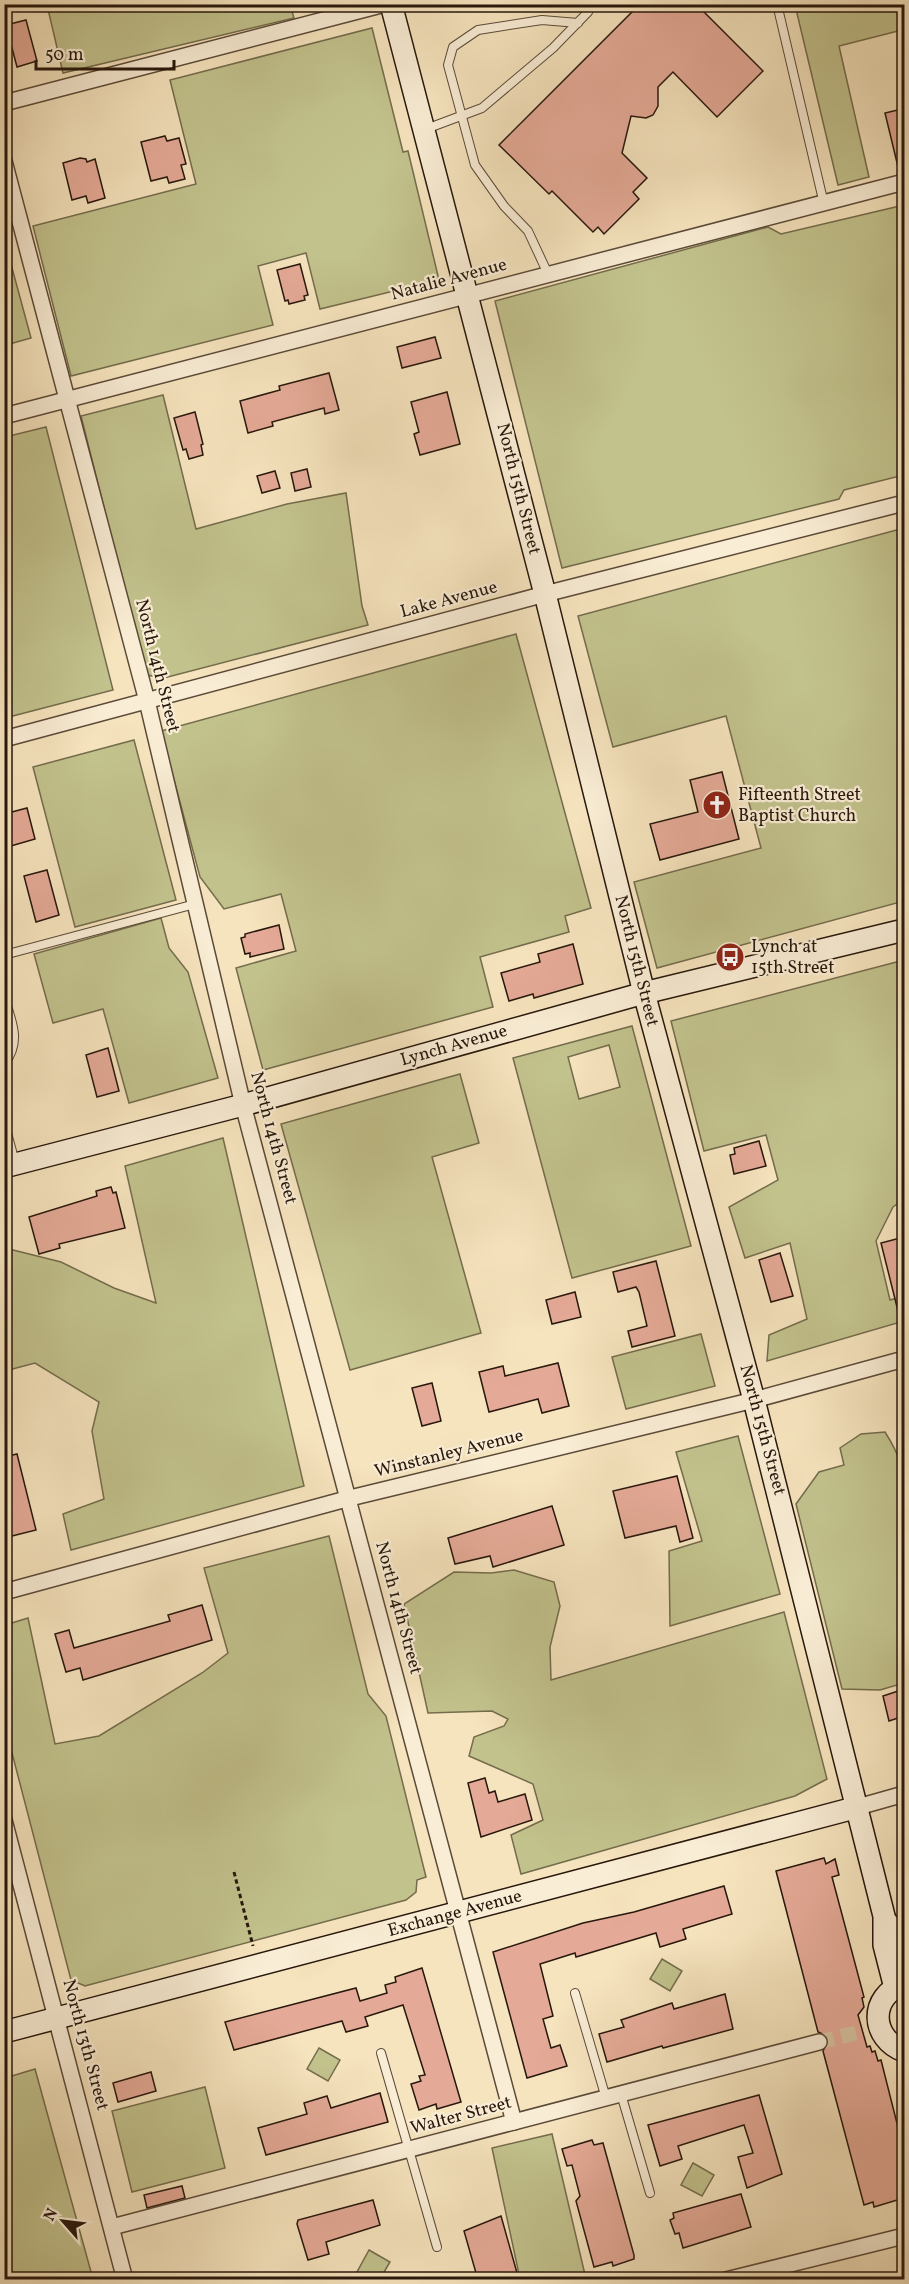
<svg xmlns="http://www.w3.org/2000/svg" width="909" height="2284" viewBox="0 0 909 2284" font-family="Vollkorn,serif">
  <style>
    .green { fill: #c2c28d; stroke: #746c4c; stroke-width: 1.5; fill-rule: evenodd }
    .building { fill: #e5aa97; stroke: #27170c; stroke-width: 1.5 }
    .lines { fill: none; stroke-linecap: round; stroke-linejoin: round }
    .street-tunnel { stroke: #d7c5a3; stroke-width: 15; stroke-dasharray: 15 8; stroke-linecap: butt }
    .lane-casing { stroke: #5b4a38; stroke-width: 10 }
    .street-casing { stroke: #5b4a38; stroke-width: 18 }
    .secondary-casing { stroke: #27170c; stroke-width: 24 }
    .path { stroke: #27170c; stroke-width: 3; stroke-dasharray: 4.5 3; stroke-linecap: butt }
    .lane { stroke: #f9edd5; stroke-width: 8 }
    .street { stroke: #f9edd5; stroke-width: 15 }
    .secondary { stroke: #f9edd5; stroke-width: 21 }
    .labels { text-anchor: middle; dominant-baseline: central; stroke-width: 4.5; stroke-linejoin: round; paint-order: stroke }
    .street-label { font-size: 18px; fill: #27170c; stroke: #f9edd5 }
    .poi-label { font-size: 18px; fill: #27170c; stroke: #f9edd5; text-anchor: start }
  </style>
  <rect width="100%" height="100%" fill="#f6e4be"/>
  <filter id="stains"><feTurbulence type="fractalNoise" baseFrequency=".00333" numOctaves="4"/><feColorMatrix values="0 0 0 0 .2 0 0 0 0 .09 0 0 0 0 .02 0 0 0 .5 -.17"/></filter>
  <radialGradient id="worn" r=".72"><stop offset=".6" stop-color="#630" stop-opacity="0"/><stop offset="1" stop-color="#630" stop-opacity=".3"/></radialGradient>
  <g class="green">
    <path d="M47 5H290L294 18 63 73Z"/>
    <path d="M795 5H904V38L902 30 839 46 869 177 838 185Z"/>
    <path d="M372 28 403 152 408 151 439 280 320 309 306 253 258 266 273 325 71 376 33 226 196 184 170 80Z"/>
    <path d="M904 205V475L844 490 839 499 562 568 495 301 768 227 781 234Z"/>
    <path d="M8 253 31 338 6 345 4 254Z"/>
    <path d="M163 395 196 529 287 504 346 493 362 606 368 625 164 678 146 675 81 416Z"/>
    <path d="M46 427 113 690 5 718V437Z"/>
    <path d="M904 528V901L657 968 634 882 761 848 726 716 613 747 578 616Z"/>
    <path d="M516 634 591 908 565 916 569 932 480 957 493 1007 263 1070 236 968 296 951 281 894 224 909 200 877 161 731Z"/>
    <path d="M134 740 176 900 75 927 33 767Z"/>
    <path d="M161 918 169 948 188 972 218 1078 129 1103 103 1009 53 1023 34 954Z"/>
    <path d="M904 960V1199L893 1207 876 1241 890 1300 904 1296V1321L767 1361 769 1335 807 1319 790 1243 745 1258 729 1207 778 1180 766 1135 704 1151 671 1021Z"/>
    <path d="M632 1026 691 1246 572 1278 513 1058ZM609 1045 620 1087 579 1099 568 1057Z"/>
    <path d="M460 1074 479 1143 432 1157 481 1333 350 1370 281 1124Z"/>
    <path d="M223 1138 304 1486 71 1550 63 1514 104 1499 92 1431 99 1402 35 1363 5 1371V1248L61 1262 114 1288 156 1303 125 1166Z"/>
    <path d="M701 1334 715 1386 626 1409 612 1357Z"/>
    <path d="M885 1432C899 1454 906 1471 902 1497H904V1683L880 1690 842 1689 796 1504 819 1472 844 1465 840 1448 861 1434Z"/>
    <path d="M738 1436 780 1594 670 1626 669 1551 702 1541 676 1452Z"/>
    <path d="M329 1536 368 1694 386 1716 426 1877 417 1880 416 1892 406 1900 85 1986 71 1980 5 1726V1625L28 1618 55 1744 99 1736 202 1673 228 1653 204 1568Z"/>
    <path d="M514 1570 554 1582 560 1606 550 1647 551 1680 784 1612 827 1779 795 1796 521 1874 511 1835 543 1820 533 1784 469 1756 474 1737 504 1726 508 1719 492 1711 428 1713 404 1604 454 1572 491 1573Z"/>
    <path d="M662 1959 682 1971 670 1991 650 1979Z"/>
    <path d="M319 2048 340 2060 328 2081 307 2069Z"/>
    <path d="M35 2069 93 2279H5V2078Z"/>
    <path d="M205 2087 225 2168 132 2192 112 2111Z"/>
    <path d="M552 2134 586 2279H520L492 2148Z"/>
    <path d="M693 2163 714 2175 702 2196 681 2185Z"/>
    <path d="M369 2250 390 2262 380 2279H371L357 2272Z"/>
  </g>
  <g class="building">
    <path d="M640 4H696L763 71 717 117 673 72 658 87V106L653 115 646 118 631 116 622 153 647 178 633 192 639 199 604 234 598 227 593 232 552 191 549 194 499 145Z"/>
    <path d="M26 20 37 61 17 67 6 25Z"/>
    <path d="M902 109 904 170 899 171 885 113Z"/>
    <path d="M165 136 167 141 179 138 186 164 181 165 185 179 169 183 167 177 151 181 141 142Z"/>
    <path d="M80 158 86 159 87 162 95 159 105 198 88 203 86 196 72 200 63 163Z"/>
    <path d="M300 264 308 295 304 296 305 300 289 304 288 300 285 301 277 270Z"/>
    <path d="M435 337 441 358 402 368 397 347Z"/>
    <path d="M329 373 339 410 325 414 324 408 272 422 273 426 248 433 240 401 280 390 279 386Z"/>
    <path d="M447 392 460 444 420 455 414 434 419 432 411 402Z"/>
    <path d="M195 412 203 444 201 445 203 455 189 459 186 449 183 450 174 418Z"/>
    <path d="M307 469 311 487 295 491 291 473Z"/>
    <path d="M275 471 280 488 262 493 257 476Z"/>
    <path d="M722 772 739 839 660 860 650 824 698 812 690 780Z"/>
    <path d="M27 808 35 839 4 848V814Z"/>
    <path d="M47 870 59 915 36 922 24 876Z"/>
    <path d="M279 925 284 949 250 957V953L245 954 241 938 245 937V934Z"/>
    <path d="M573 944 583 984 534 998 533 994 509 1001 501 973 540 962 538 954Z"/>
    <path d="M108 1048 119 1091 97 1097 86 1055Z"/>
    <path d="M759 1141 766 1166 734 1174 730 1155 735 1154 734 1148Z"/>
    <path d="M111 1187 113 1193 116 1192 125 1228 59 1244 60 1248 39 1254 29 1217 97 1196 96 1191Z"/>
    <path d="M904 1237V1314L899 1315 881 1243Z"/>
    <path d="M780 1253 793 1296 771 1302 759 1260Z"/>
    <path d="M656 1261 675 1336 632 1347 628 1331 647 1326 639 1292 636 1287 618 1292 613 1272Z"/>
    <path d="M575 1292 581 1317 552 1324 546 1300Z"/>
    <path d="M558 1363 569 1406 542 1413 538 1399 489 1412 479 1372 503 1366 505 1376Z"/>
    <path d="M432 1383 441 1421 422 1426 412 1388Z"/>
    <path d="M17 1454 36 1530 4 1538V1457Z"/>
    <path d="M677 1476 693 1538 680 1542 676 1526 625 1538 613 1491Z"/>
    <path d="M552 1506 564 1545 493 1567 490 1556 455 1564 448 1538Z"/>
    <path d="M202 1605 212 1640 83 1680 80 1668 66 1672 55 1634 69 1630 74 1648 170 1621 168 1615Z"/>
    <path d="M904 1689V1716L889 1721 883 1696Z"/>
    <path d="M485 1778 489 1793 495 1791 498 1802 525 1794 532 1820 481 1837 468 1783Z"/>
    <path d="M824 1858 826 1864 835 1859 839 1875 832 1877 864 1997 862 1998 864 2007 858 2015 867 2047 870 2046 872 2052 875 2051 878 2061 881 2060 904 2151V2198L874 2207 873 2202 864 2205 823 2051 829 2040 825 2035 818 2032 776 1871Z"/>
    <path d="M724 1886 732 1914 683 1929 686 1939 660 1947 656 1933 576 1957 575 1953 540 1964 553 2016 543 2019 551 2048 560 2045 567 2066 527 2078 493 1952 583 1923 634 1912Z"/>
    <path d="M422 1968 461 2102 437 2109 436 2104 419 2110 411 2084 421 2081 419 2076 425 2075 403 2005 365 2017 368 2026 346 2032 342 2021 234 2050 225 2022 356 1988 360 2001 387 1993 385 1985 396 1982 395 1977Z"/>
    <path d="M725 1994 733 2029 663 2048 662 2046 607 2062 599 2034 624 2027 621 2020 672 2003 674 2009Z"/>
    <path d="M151 2072 156 2091 118 2102 113 2083Z"/>
    <path d="M380 2093 388 2122 266 2155 258 2128 307 2114 304 2103 327 2096 331 2108Z"/>
    <path d="M759 2095 782 2174 747 2188 738 2157 753 2153 744 2125 678 2146 682 2159 660 2166 648 2125Z"/>
    <path d="M592 2140 594 2145 603 2143 634 2255V2259L613 2266 612 2262 594 2267 576 2201 580 2196 572 2165 567 2166 562 2149Z"/>
    <path d="M182 2186 185 2198 147 2208 144 2195Z"/>
    <path d="M741 2194 751 2227 683 2248 679 2233 675 2234 670 2220 674 2218 673 2213Z"/>
    <path d="M373 2200 380 2225 326 2242 329 2254 308 2260 297 2224 298 2220Z"/>
    <path d="M501 2216 519 2280H478L464 2231Z"/>
  </g>
  <g class="lines">
    <path class="street-tunnel" d="M819 2042 864 2031"/>
    <g class="lane-casing">
      <g id="lane">
        <path d="M777 4 824 204"/>
        <path d="M426 129 482 108 553 48 588 12 591 4"/>
        <path d="M548 274 528 231 504 206 475 165 448 65 453 47 478 30 542 20 578 23"/>
        <path d="M4 955 195 904"/>
        <path d="M4 997C12 1022 22 1042 4 1064"/>
        <path d="M4 1122 15 1162"/>
        <path d="M575 1993 606 2098"/>
        <path d="M381 2053 437 2247"/>
        <path d="M621 2094 650 2193"/>
      </g>
    </g>
    <g class="street-casing">
      <g id="street">
        <path d="M4 103 385 4"/>
        <path d="M4 161 147 701 243 1105 514 2122"/>
        <path d="M4 416 904 182"/>
        <path d="M4 739 545 594 904 503"/>
        <path d="M4 1592 350 1498 754 1400 904 1359"/>
        <path d="M858 1807 904 1794"/>
        <path d="M4 1820 125 2280"/>
        <path d="M112 2227 819 2042"/>
        <path d="M726 2280 904 2236"/>
      </g>
    </g>
    <g class="secondary-casing">
      <g id="secondary">
        <path d="M391 4 545 594 644 993 754 1400 884 1916V1945L895 1988"/>
        <path d="M4 1167 243 1105 644 993 904 930"/>
        <path d="M887 1922 904 1959"/>
        <path d="M904 1984C869 1996 870 2038 904 2051"/>
        <path d="M4 2032 858 1807"/>
      </g>
    </g>
    <path class="path" d="M234 1872 253 1946"/>
    <use href="#lane" class="lane"/>
    <use href="#street" class="street"/>
    <use href="#secondary" class="secondary"/>
  </g>
  <defs>
    <g id="church-disc" transform="scale(1.5)"><circle r="9.5" fill="#8f2418" stroke="#f9edd5"/><path d="M-1.2-6h2.4v3.5h3.3v2.4h-3.3V6h-2.4V-.1h-3.3v-2.4h3.3Z" fill="#fff"/></g>
    <g id="bus-disc" transform="scale(1.5)"><circle r="9.5" fill="#8f2418" stroke="#f9edd5"/><path d="M-5-6H5V4H4V6H2V4H-2V6H-4V4H-5ZM-3.5-4V0h7V-4ZM-3.5 1.2v1.5H-2V1.2ZM2 1.2v1.5H3.5V1.2Z" fill="#fff"/></g>
  </defs>
  <g fill-rule="evenodd">
    <use href="#church-disc" x="717" y="805"/>
    <use href="#bus-disc" x="730" y="957"/>
  </g>
  <g class="labels">
    <g class="street-label">
      <text transform="translate(449 280) rotate(-15)">Natalie Avenue</text>
      <text transform="translate(518 489) rotate(76)">North 15th Street</text>
      <text transform="translate(449 600) rotate(-15)">Lake Avenue</text>
      <text transform="translate(157 666) rotate(76)">North 14th Street</text>
      <text transform="translate(636 961) rotate(76)">North 15th Street</text>
      <text transform="translate(454 1046) rotate(-16)">Lynch Avenue</text>
      <text transform="translate(273 1138) rotate(75)">North 14th Street</text>
      <text transform="translate(762 1430) rotate(75)">North 15th Street</text>
      <text transform="translate(449 1454) rotate(-14)">Winstanley Avenue</text>
      <text transform="translate(398 1608) rotate(75)">North 14th Street</text>
      <text transform="translate(455 1914) rotate(-15)">Exchange Avenue</text>
      <text transform="translate(85 2045) rotate(75)">North 13th Street</text>
      <text transform="translate(461 2116) rotate(-15)">Walter Street</text>
    </g>
    <g class="poi-label">
      <text x="738" y="795">Fifteenth Street<tspan x="738" dy="21">Baptist Church</tspan></text>
      <text x="751" y="947">Lynch at<tspan x="751" dy="21">15th Street</tspan></text>
    </g>
  </g>
  <rect width="909" height="2284" fill="none" stroke="#f6e4be" stroke-width="24"/>
  <rect x="6" y="6" width="897" height="2272" fill="none" stroke="#27170c" stroke-width="3"/>
  <rect x="12" y="12" width="885" height="2260" fill="none" stroke="#27170c" stroke-width="1.5"/>
  <g transform="translate(63 2221) rotate(298)" stroke="#f9edd5" stroke-width="4.5" paint-order="stroke">
  <path d="M0-4.5L10 22L0 15L-10 22Z" fill="#27170c"/>
  <text y="-9" font-size="16" font-weight="bold" text-anchor="middle" fill="#27170c">N</text>
  </g>
  <path d="M36 60v9h138v-9" fill="none" stroke="#27170c" stroke-width="3"/>
  <text x="45" y="60" font-size="18" fill="#27170c" stroke="#f9edd5" stroke-width="4.5" paint-order="stroke">50 m</text>
  <rect width="100%" height="100%" filter="url(#stains)"/>
  <rect width="100%" height="100%" fill="url(#worn)"/>
</svg>
